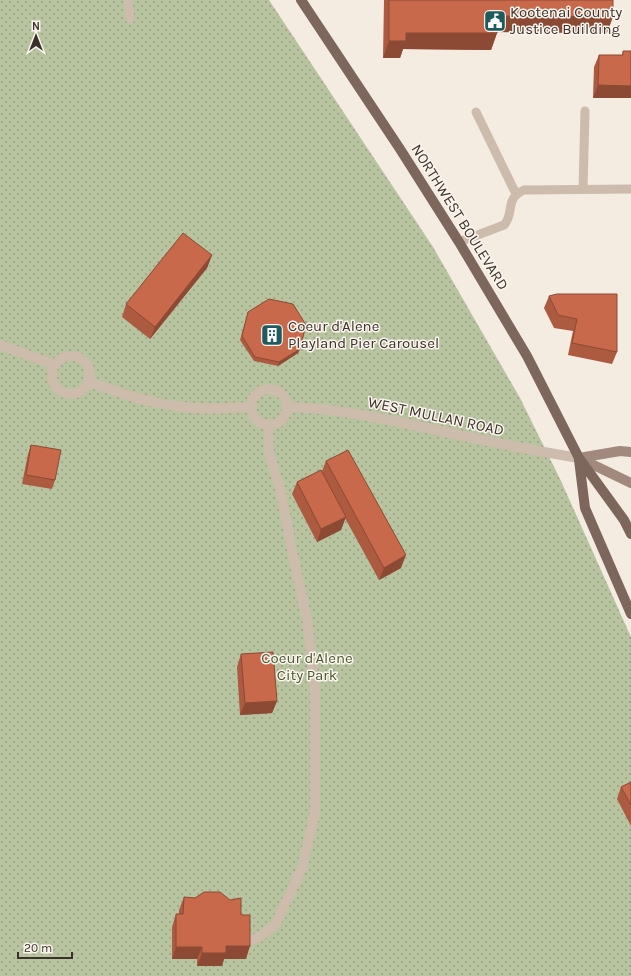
<svg xmlns="http://www.w3.org/2000/svg" width="631" height="976" viewBox="0 0 631 976" font-family="Karla,sans-serif">
  <style>
    .park { fill: url(#park-dots) }
    .lines { fill: none; stroke-linecap: round; stroke-linejoin: round }
    .lane { stroke: #cdbbac; stroke-width: 9 }
    .street { stroke: #cdbbac; stroke-width: 10 }
    .secondary { stroke: #a18a7d; stroke-width: 10 }
    .primary { stroke: #7d675c; stroke-width: 10 }
    .wall { fill: #ac5a40 }
    .shaded-wall { fill: #8c4a34 }
    .building { fill: #c8694b; stroke: #8c4a34 }
    .labels { text-anchor: middle; dominant-baseline: central; stroke-width: 3; stroke-linejoin: round; paint-order: stroke }
    .poi-label { font-size: 15px; fill: #3b302b; stroke: #fbf5ee; text-anchor: start }
    .street-label { font-size: 15px; fill: #3b302b; stroke: #fbf5ee }
    .park-label { font-size: 15px; fill: #4a5a2e; stroke: #fbf5ee }
  </style>
  <defs>
    <pattern id="park-dots" width="8" height="8" patternUnits="userSpaceOnUse"><rect width="8" height="8" fill="#b8c4a0"/><path d="M2 2h.1M6 6h.1" fill="none" stroke="#97a083" stroke-width="1.8" stroke-linecap="round"/></pattern>
  </defs>
  <rect width="100%" height="100%" fill="#f4ebe1"/>
  <path class="park" d="M0 0H269L433 247 520 398 561 481 631 637V976H0Z"/>
  <g class="lines">
    <g class="lane">
      <path d="M128 0 130 19"/>
      <path d="M476 112 516 194"/>
      <path d="M583 189 585 111"/>
      <path d="M459 242 504 225C515 213 504 199 524 190L631 189"/>
    </g>
    <g class="street">
      <path d="M0 345 55 365"/>
      <circle cx="71" cy="375" r="19"/>
      <path d="M89 382C120 393 151 404 184 407 206 410 229 408 252 407"/>
      <circle cx="269" cy="407" r="18"/>
      <path d="M287 407C336 408 384 419 432 429 481 440 529 450 579 458"/>
      <path d="M246 941 258 938 275 925 302 868 315 813V690L307 619 294 561 281 493 269 452 268 424"/>
    </g>
    <g class="secondary">
      <path d="M579 458 631 483"/>
      <path d="M579 458 620 451 631 452"/>
    </g>
    <g class="primary">
      <path d="M301 0 400 149 459 242 527 356 579 458 624 520 631 534"/>
      <path d="M579 460 585 508 631 614"/>
    </g>
  </g>
  <g class="wall">
    <path d="M384 0H613L607 33 497 32V33L491 50 403 49 400 58H383Z"/>
    <path d="M623 51H631V98H593L594 67 599 55H622Z"/>
    <path d="M212 255 207 268 150 339 122 317 126 304Z"/>
    <path d="M549 296 617 352 612 364 568 355 573 331 554 328 544 308Z"/>
    <path d="M248 312 300 349 298 353 278 366 254 361 240 340Z"/>
    <path d="M31 445 55 480 52 489 22 484 28 454Z"/>
    <path d="M326 461 401 568 379 580 345 518 341 530 317 542 292 494 297 482 322 471Z"/>
    <path d="M241 654 277 701 272 713 240 715 237 667Z"/>
    <path d="M631 782V826L617 799 621 787Z"/>
    <path d="M184 897 241 915 246 959H224L222 966H197V959H172V927L176 914H179V910Z"/>
  </g>
  <g class="shaded-wall">
    <path d="M497 16 613 17 607 33 492 32Z"/>
    <path d="M406 33H497L491 50 403 49 400 58H383L389 41Z"/>
    <path d="M598 85 631 86V98H593Z"/>
    <path d="M212 255 207 268 150 339 155 327Z"/>
    <path d="M300 349 298 353 278 366 279 362Z"/>
    <path d="M346 517 341 530 317 542 321 529Z"/>
    <path d="M406 555 401 568 379 580 384 568Z"/>
    <path d="M277 701 272 713 240 715 245 703Z"/>
    <path d="M226 946H250L246 959H224L222 966H197L202 953Z"/>
    <path d="M176 947H202L197 959H172Z"/>
  </g>
  <g class="building">
    <path d="M389 0H613V17L497 16V33H406V41H389Z"/>
    <path d="M623 51H631V86L598 85 599 55H623Z"/>
    <path d="M183 233 212 255 155 327 126 304Z"/>
    <path d="M557 294H617V352L572 343 577 319 558 315 549 296Z"/>
    <path d="M269 299 293 304 306 325 300 349 279 362 255 357 242 336 248 312Z"/>
    <path d="M31 445 61 450 55 480 26 475Z"/>
    <path d="M348 450 406 555 384 568 326 461Z"/>
    <path d="M321 470 346 517 321 529 297 482Z"/>
    <path d="M273 652 277 701 245 703 241 654Z"/>
    <path d="M631 782V805L621 787Z"/>
    <path d="M204 892H220L230 900 241 898V915H250V946H226V953H202V947H176V914H183L184 897 195 898Z"/>
  </g>
  <defs>
    <g id="civic-square" transform="scale(1.15)"><rect x="-9" y="-9" width="18" height="18" rx="4" fill="#1f5a5e" stroke="#fbf5ee"/><path d="M-.6-6.5H3V-4.5H.6V-3L4-1V1h2V6H-6V1h2V-1L-.6-3ZM-1.2 2.5V6h2.4V2.5Z" fill="#fff"/></g>
    <g id="building-square" transform="scale(1.15)"><rect x="-9" y="-9" width="18" height="18" rx="4" fill="#1f5a5e" stroke="#fbf5ee"/><path d="M-4-6H4V6H1V3H-1V6H-4ZM-2.5-4.3h1.7v1.8h-1.7ZM.8-4.3h1.7v1.8H.8ZM-2.5-1h1.7V.8h-1.7ZM.8-1h1.7V.8H.8Z" fill="#fff"/></g>
  </defs>
  <g fill-rule="evenodd">
    <use href="#civic-square" x="495" y="21"/>
    <use href="#building-square" x="272" y="335"/>
  </g>
  <g class="labels">
    <g class="poi-label">
      <text x="510" y="12">Kootenai County<tspan x="510" dy="17">Justice Building</tspan></text>
      <text x="288" y="326">Coeur d'Alene<tspan x="288" dy="17">Playland Pier Carousel</tspan></text>
    </g>
    <g class="street-label">
      <text transform="translate(460 217) rotate(58)">NORTHWEST BOULEVARD</text>
      <text transform="translate(436 416) rotate(12)">WEST MULLAN ROAD</text>
    </g>
    <g class="park-label">
      <text x="307" y="658">Coeur d'Alene<tspan x="307" dy="17">City Park</tspan></text>
    </g>
  </g>
  <g transform="translate(36 36)" stroke="#fbf5ee" stroke-width="3" paint-order="stroke">
  <path d="M0-3L7 15L0 10L-7 15Z" fill="#3b302b"/>
  <text y="-6" font-size="11" font-weight="bold" text-anchor="middle" fill="#3b302b">N</text>
  </g>
  <path d="M18 952v6h54v-6" fill="none" stroke="#3b302b" stroke-width="2"/>
  <text x="24" y="952" font-size="12" fill="#3b302b" stroke="#fbf5ee" stroke-width="3" paint-order="stroke">20 m</text>
</svg>
